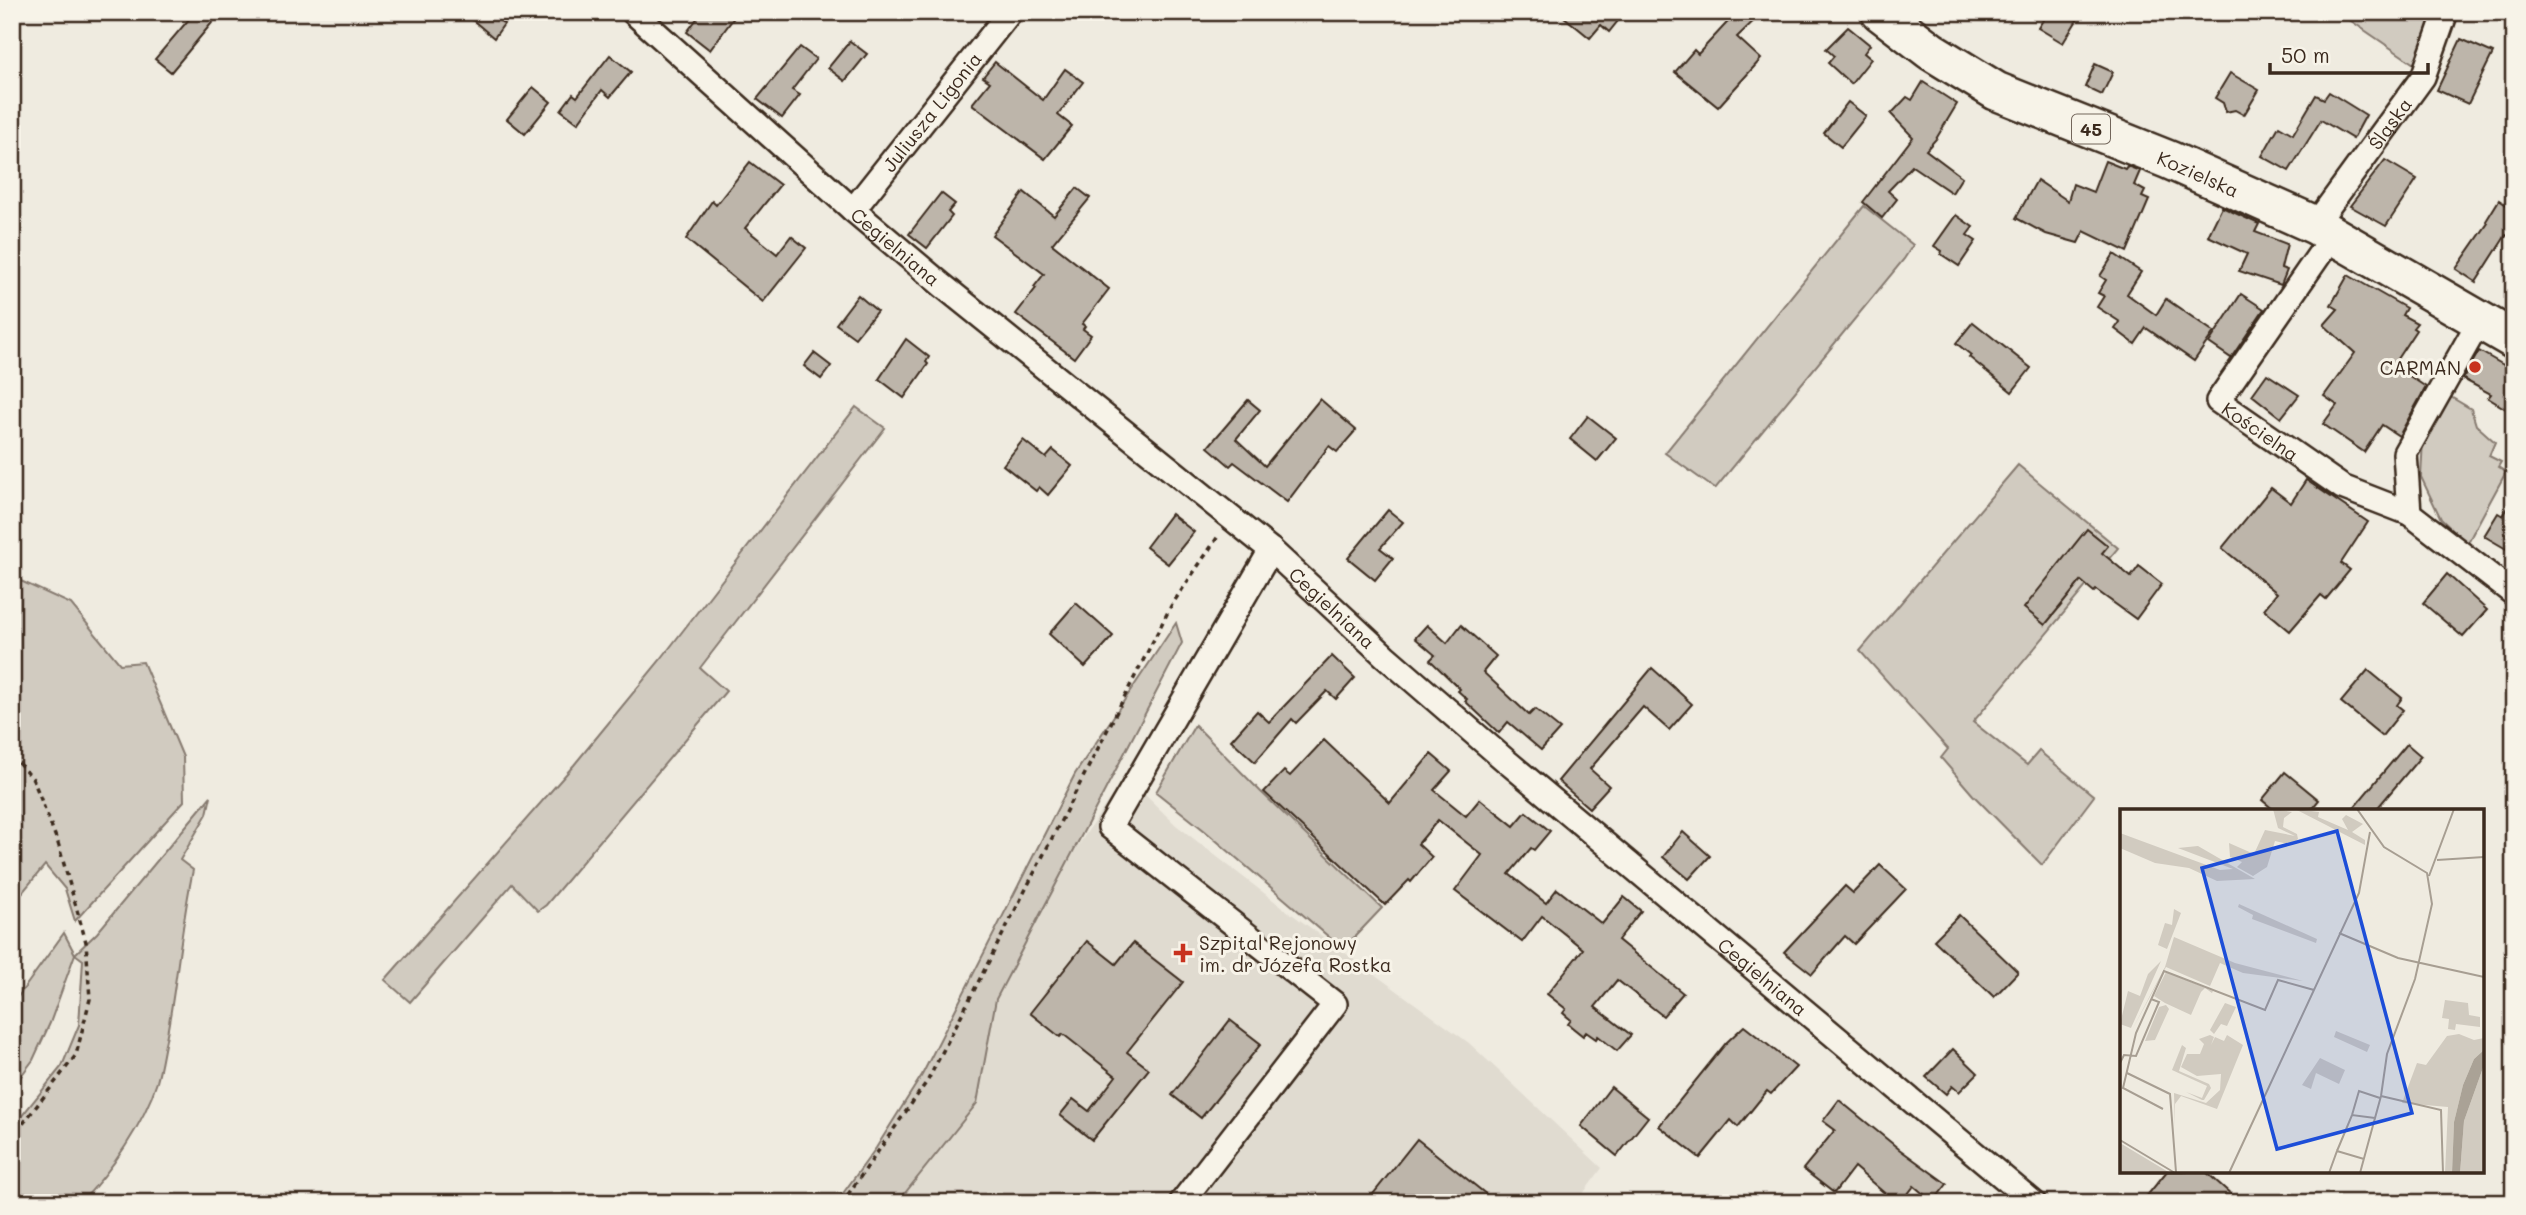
<svg xmlns="http://www.w3.org/2000/svg" width="2526" height="1215" viewBox="0 0 2526 1215" font-family="Mali,sans-serif">
  <style>
    .built { fill: #e0dbd0 }
    .green { fill: #d1cbc0; stroke: #867a6f; stroke-width: 2 }
    .building { fill: #bdb5aa; stroke: #3b2a1e; stroke-width: 2 }
    .lines { fill: none; stroke-linecap: round; stroke-linejoin: round }
    .minor-casing { stroke: #3b2a1e; stroke-width: 28 }
    .primary-casing { stroke: #3b2a1e; stroke-width: 42 }
    .path { stroke: #3b2a1e; stroke-width: 3.5; stroke-dasharray: 5 5; stroke-linecap: butt }
    .minor { stroke: #f7f3e8; stroke-width: 23 }
    .primary { stroke: #f7f3e8; stroke-width: 37 }
    .poi-dot { fill: #c8321e; stroke: #f7f3e8; stroke-width: 2.5 }
    .labels { text-anchor: middle; dominant-baseline: central; stroke-width: 6; stroke-linejoin: round; paint-order: stroke }
    .shield { fill: #f7f3e8; stroke: #73665b; stroke-width: 2 }
    .shield-label { font-size: 18px; font-weight: bold; fill: #3b2a1e }
    .street-label { font-size: 19px; fill: #3b2a1e; stroke: #f7f3e8 }
    .poi-label { font-size: 19px; fill: #3b2a1e; stroke: #f7f3e8; text-anchor: end }
    .inset-road { fill: none; stroke: #a79e92; stroke-width: 2 }
    .view { fill: #1d4ed8; fill-opacity: 0.15; stroke: #1d4ed8; stroke-width: 3.5 }
    .inset-edge { fill: none; stroke: #3b2a1e; stroke-width: 3.5 }
  </style>
  <rect width="100%" height="100%" fill="#efebe0"/>
  <filter id="ink" filterUnits="userSpaceOnUse"><feTurbulence type="fractalNoise" baseFrequency=".0143" numOctaves="2"/><feDisplacementMap in="SourceGraphic" scale="14" xChannelSelector="R" yChannelSelector="G"/><feConvolveMatrix kernelMatrix="1 2 1 2 8 2 1 2 1" color-interpolation-filters="sRGB"/></filter>
  <g filter="url(#ink)">
    <path class="built" d="M1140 790 1176 825 1282 907 1469 1043 1602 1168 1576 1203H897L977 1103 996 999 1069 859 1112 795Z"/>
    <g class="green">
      <path d="M2338 12H2434L2414 64Z"/>
      <path d="M1864 206 1913 245 1904 259 1715 489 1665 453Z"/>
      <path d="M2444 393 2471 409 2476 425 2495 442 2489 456 2501 462 2498 467 2506 472 2467 544 2441 519 2421 477 2423 439Z"/>
      <path d="M856 407 885 428 700 668 726 691 546 905 538 911 512 884 410 1002 385 980 574 765 661 659Z"/>
      <path d="M2018 465 2118 548 1973 722 2027 765 2039 751 2094 796 2042 865 1973 795 1941 758 1948 749 1860 651Z"/>
      <path d="M12 577 71 604 120 664 143 662 183 757 184 801 75 921 65 889 45 865 12 905Z"/>
      <path d="M1176 623 1182 643 996 999 977 1103 897 1203H836L876 1148 922 1075 1075 774Z"/>
      <path d="M1195 725 1260 791 1382 908 1343 949 1205 831 1156 792Z"/>
      <path d="M211 796 207 814 180 860 193 870C181 926 177 983 166 1039 163 1053 161 1068 157 1082 144 1123 111 1172 80 1203H12V1128L62 1066 79 1025 83 960 75 954 50 1023 33 1060 12 1088V1005L64 933 75 954 97 933Z"/>
    </g>
    <g class="building">
      <path d="M195 12H221L171 72 155 59Z"/>
      <path d="M463 12H490L504 24 494 38Z"/>
      <path d="M702 12H738L710 50 687 32Z"/>
      <path d="M1558 12H1625L1609 32 1601 25 1590 38Z"/>
      <path d="M1737 12H1763L1737 37 1761 59 1718 107 1675 72 1694 50 1698 54Z"/>
      <path d="M2048 12H2082L2063 43 2038 28Z"/>
      <path d="M1848 27 1870 45 1864 53 1871 59 1851 84 1828 63 1834 56 1826 49Z"/>
      <path d="M2461 39 2493 53 2468 104 2437 90Z"/>
      <path d="M850 41 867 54 845 81 828 68Z"/>
      <path d="M800 47 816 59 792 90 800 95 782 118 757 99Z"/>
      <path d="M610 55 631 72 610 97 602 90 578 123 561 110 573 94 577 97Z"/>
      <path d="M995 62 1043 100 1065 69 1083 82 1058 115 1072 126 1045 159 972 104 990 82 983 77Z"/>
      <path d="M2095 64 2113 72 2102 95 2085 87Z"/>
      <path d="M2230 73 2259 90 2244 115 2235 110 2226 112 2223 103 2215 98Z"/>
      <path d="M1923 82 1957 104 1936 139 1926 150 1962 177 1952 193 1912 166 1888 191 1897 199 1882 218 1863 202 1913 137 1891 114 1907 97 1912 100Z"/>
      <path d="M533 87 551 102 525 134 507 119Z"/>
      <path d="M2329 92 2366 115 2353 139 2321 120 2289 171 2262 156 2279 126 2293 134 2316 95 2324 99Z"/>
      <path d="M1848 102 1866 116 1841 147 1824 133Z"/>
      <path d="M2385 160 2417 179 2386 226 2350 206Z"/>
      <path d="M2105 161 2125 169 2127 166 2140 171 2134 185 2145 191 2142 197 2149 200 2127 252 2084 231 2078 243 2046 234 2016 218 2037 180 2068 201 2073 184 2093 192Z"/>
      <path d="M750 162 780 185 745 228 777 254 791 236 806 248 763 302 686 239 712 201 716 205Z"/>
      <path d="M1077 188 1090 198 1052 244 1109 289 1082 324 1085 326 1083 329 1091 335 1074 358 1016 314 1036 288 1034 287 1044 274 992 235 1024 192 1054 216Z"/>
      <path d="M941 193 955 204 948 212 952 216 927 248 909 234Z"/>
      <path d="M2499 200 2514 210V240L2506 235 2476 282 2456 269 2488 223 2486 221Z"/>
      <path d="M2222 207 2259 224 2255 232 2287 244 2281 268 2287 270 2281 285 2239 271 2247 254 2208 236Z"/>
      <path d="M1956 215 1973 227 1967 235 1976 241 1959 266 1941 254 1942 251 1934 246Z"/>
      <path d="M2114 254 2141 272 2127 294 2156 315 2166 299 2214 332 2194 361 2146 328 2135 344 2115 329 2120 322 2097 307 2104 296 2098 293 2106 280 2100 276Z"/>
      <path d="M2348 275 2406 308 2402 315 2417 323 2413 328 2416 330 2393 365 2426 387 2399 436 2382 425 2364 452 2323 424 2337 405 2324 396 2355 353 2324 325 2338 309 2331 305Z"/>
      <path d="M2241 294 2264 309 2231 358 2209 343Z"/>
      <path d="M858 295 877 311 855 338 836 324Z"/>
      <path d="M1973 322 2031 368 2012 392 1969 357 1971 355 1956 343Z"/>
      <path d="M906 339 929 357 926 362 928 364 904 398 879 379Z"/>
      <path d="M2479 351 2514 371V414L2488 398 2491 394 2463 379Z"/>
      <path d="M814 353 831 366 821 379 804 366Z"/>
      <path d="M2267 374 2299 395 2281 418 2252 395Z"/>
      <path d="M1320 399 1356 430 1337 452 1329 446 1287 502 1234 462 1230 466 1208 447 1248 400 1260 410 1236 439 1265 466Z"/>
      <path d="M1588 416 1616 438 1597 461 1570 439Z"/>
      <path d="M1023 440 1046 458 1053 450 1072 466 1048 495 1039 487 1036 491 1003 465Z"/>
      <path d="M2306 480 2368 522 2341 563 2350 570 2326 599 2321 595 2290 631 2264 609 2277 593 2222 548 2271 488 2291 503Z"/>
      <path d="M2514 498V541L2508 550 2484 536 2498 513 2503 516Z"/>
      <path d="M1388 510 1403 522 1380 548 1393 558 1375 580 1348 558Z"/>
      <path d="M1171 514 1194 532 1168 564 1146 547Z"/>
      <path d="M2087 529 2108 546 2102 553 2131 577 2139 566 2162 584 2136 619 2096 590 2094 592 2081 581 2045 625 2024 608Z"/>
      <path d="M2447 574 2487 610 2463 637 2423 603Z"/>
      <path d="M1076 603 1113 636 1085 667 1049 634Z"/>
      <path d="M1427 625 1447 643 1461 625 1496 656 1483 672 1529 715 1535 709 1560 729 1541 750 1508 722 1499 733 1465 701 1467 699 1458 691 1460 689 1430 660 1435 655 1415 638Z"/>
      <path d="M1332 656 1355 678 1336 699 1327 691 1296 723 1292 719 1255 762 1231 740 1257 711 1269 722Z"/>
      <path d="M1652 668 1692 704 1669 730 1643 707 1590 769 1609 786 1589 808 1558 781Z"/>
      <path d="M2368 670 2402 698 2397 705 2403 710 2382 736 2341 702Z"/>
      <path d="M1324 740 1390 803 1431 754 1451 771 1434 790 1466 816 1480 799 1514 826 1526 812 1550 831 1534 850 1531 848 1509 874 1546 903 1557 889 1602 924 1624 897 1641 911 1618 940 1683 993 1663 1016 1617 980 1595 1007 1631 1035 1617 1051 1598 1036 1596 1039 1586 1032 1583 1036 1568 1024 1571 1020 1563 1013 1566 1009 1547 994 1583 949 1542 916 1522 942 1455 891 1482 855 1438 820 1418 844 1432 857 1411 882 1409 880 1385 905 1264 792 1284 771 1290 776Z"/>
      <path d="M2407 744 2421 756 2375 811H2351Z"/>
      <path d="M2285 772 2319 800 2310 811H2275L2262 800Z"/>
      <path d="M1683 832 1710 856 1689 879 1663 857Z"/>
      <path d="M1880 865 1906 889 1854 944 1845 936 1812 974 1784 952 1845 886 1853 893Z"/>
      <path d="M1959 915 2018 972 1994 997 1934 940Z"/>
      <path d="M1087 941 1116 964 1133 943 1183 982 1127 1052 1149 1069 1092 1140 1060 1115 1073 1099 1089 1111 1116 1076 1063 1034 1060 1037 1030 1013Z"/>
      <path d="M1230 1020 1261 1044 1201 1118 1172 1095Z"/>
      <path d="M1744 1026 1796 1067 1771 1094 1767 1091 1738 1127 1731 1120 1700 1158 1659 1126 1726 1043Z"/>
      <path d="M1953 1049 1978 1073 1959 1092 1952 1086 1946 1094 1926 1077Z"/>
      <path d="M1611 1087 1648 1117 1617 1156 1581 1126Z"/>
      <path d="M1839 1100 1899 1149 1947 1184 1933 1202 1914 1186 1901 1203H1896L1854 1167 1834 1193 1803 1169 1835 1130 1823 1121Z"/>
      <path d="M1417 1139 1497 1203H1366Z"/>
      <path d="M2167 1171H2205L2241 1203H2141Z"/>
    </g>
    <g class="lines">
      <g class="minor-casing">
        <g id="minor">
          <path id="s1" d="M633 12 853 210 942 285 1271 550 1385 656 1505 760 2034 1203"/>
          <path id="s2" d="M853 210 1010 12"/>
          <path id="s3" d="M2315 225 2423 77 2446 12"/>
          <path id="s4" d="M2333 235 2218 401 2342 487 2409 513"/>
          <path d="M2480 320 2405 453 2409 513 2514 594"/>
          <path d="M1181 1203 1335 1004 1110 827 1271 550"/>
        </g>
      </g>
      <g class="primary-casing">
        <g id="primary">
          <path id="s5" d="M1880 12 1931 51 1996 91 2169 160 2315 225 2514 340"/>
        </g>
      </g>
      <g class="path">
        <path d="M12 755 33 779 58 843 86 942 90 999 76 1055 12 1138"/>
        <path d="M842 1203 928 1080 1171 606 1219 535"/>
      </g>
      <use href="#minor" class="minor"/>
      <use href="#primary" class="primary"/>
    </g>
  </g>
  <g class="poi-dot">
    <circle cx="2475" cy="367" r="7"/>
    <path d="M1179.5 942.5h7v7h7v7h-7v7h-7v-7h-7v-7h7z"/>
  </g>
  <g class="labels">
    <rect class="shield" x="2072" y="114.5" width="38" height="29" rx="5"/>
    <g class="shield-label">
      <text x="2091" y="129">45</text>
    </g>
    <g class="street-label">
      <text stroke="none"><textPath href="#s2" startOffset="126">Juliusza Ligonia</textPath></text>
      <text stroke="none"><textPath href="#s3" startOffset="126">Śląska</textPath></text>
      <text stroke="none"><textPath href="#s5" startOffset="359">Kozielska</textPath></text>
      <text stroke="none"><textPath href="#s1" startOffset="352">Cegielniana</textPath></text>
      <text stroke="none"><textPath href="#s4" startOffset="254">Kościelna</textPath></text>
      <text stroke="none"><textPath href="#s1" startOffset="919">Cegielniana</textPath></text>
      <text stroke="none"><textPath href="#s1" startOffset="1486">Cegielniana</textPath></text>
    </g>
    <g class="poi-label">
      <text x="2461" y="367">CARMAN</text>
      <text x="1199" y="942" text-anchor="start">Szpital Rejonowy<tspan x="1199" dy="22">im. dr Józefa Rostka</tspan></text>
    </g>
  </g>
  <g transform="translate(2120 809)">
    <rect width="364" height="364" fill="#efebe0"/>
    <path d="M153 0 172 3 164 9 163 18 177 25 178 30 172 36 155 32 147 58 133 67 117 58 122 53 110 48 109 34 134 45 145 21 175 27 158 19ZM175 0 199 3 198 8 228 21 222 10 226 6 243 15 232 23 245 31V36ZM0 24 100 61 113 60 58 39 78 37 135 70 97 72 69 59 35 54 0 39ZM119 95 197 130 196 134 132 110 133 106 118 98ZM54 100 61 104 47 140 38 136 45 114 52 116ZM54 128 115 154 183 172 123 164 100 154 90 177 46 158 12 221 45 158ZM41 152 11 219 0 215 8 182 20 187 28 165ZM46 163 93 182 92 184 85 179 81 183 71 206 45 194 34 187ZM325 191 348 194 349 206 360 208V218L336 215 335 221 328 220 329 210 322 209ZM105 194 116 198 107 217 101 215 94 225 90 221ZM46 196 49 200 35 231 25 232 39 198ZM216 222 250 236 247 243 214 228ZM339 225 354 231 364 229V241L354 250 343 276 334 313 332 364H325L328 298 282 294 297 254 306 256 327 227ZM90 226 94 228 91 236 95 228 104 232 107 226 123 236 97 300 61 287 55 295V318L54 284 86 294 100 281 101 265 77 267 61 258 67 245H80L84 235 79 230ZM62 236 66 239 59 262 89 275 91 279 84 291H82L66 283 82 289 87 277 52 261ZM200 249 225 261 219 275 196 264 191 280 182 276ZM364 256V364H340L344 312ZM0 334 50 364H0Z" fill="#d1cbc0"/>
    <path d="M364 241V256L344 312 340 364H332L334 313 343 276 354 250Z" fill="#aaa296"/>
    <path class="inset-road" d="M237 0 264 38 307 64 312 95 295 170 267 245 261 287 240 364M317 51 364 48M309 67 334 0M219 124 278 149 364 168M0 254 4 246 16 247 39 193 31 190M7 264 50 285 56 363M261 287 321 301 323 364M43 300 3 279 16 224 44 162 145 201 158 171 194 181M232 306 239 282 260 289M0 331 55 364M217 342 232 306 255 309M109 364 239 84 250 23M209 364 217 342 244 350"/>
    <path class="view" d="M217 22 292 304 157 340 82 59Z"/>
    <rect width="364" height="364" class="inset-edge"/>
  </g>
  <rect width="2526" height="1215" fill="none" stroke="#f7f3e8" stroke-width="42"/>
  <rect x="21" y="21" width="2484" height="1173" fill="none" stroke="#3b2a1e" stroke-width="2.5" filter="url(#ink)"/>
  <path d="M2270 63v10h158v-10" fill="none" stroke="#3b2a1e" stroke-width="3.5"/>
  <text x="2281" y="63" font-size="21" fill="#3b2a1e" stroke="#f7f3e8" stroke-width="5" paint-order="stroke">50 m</text>
</svg>
